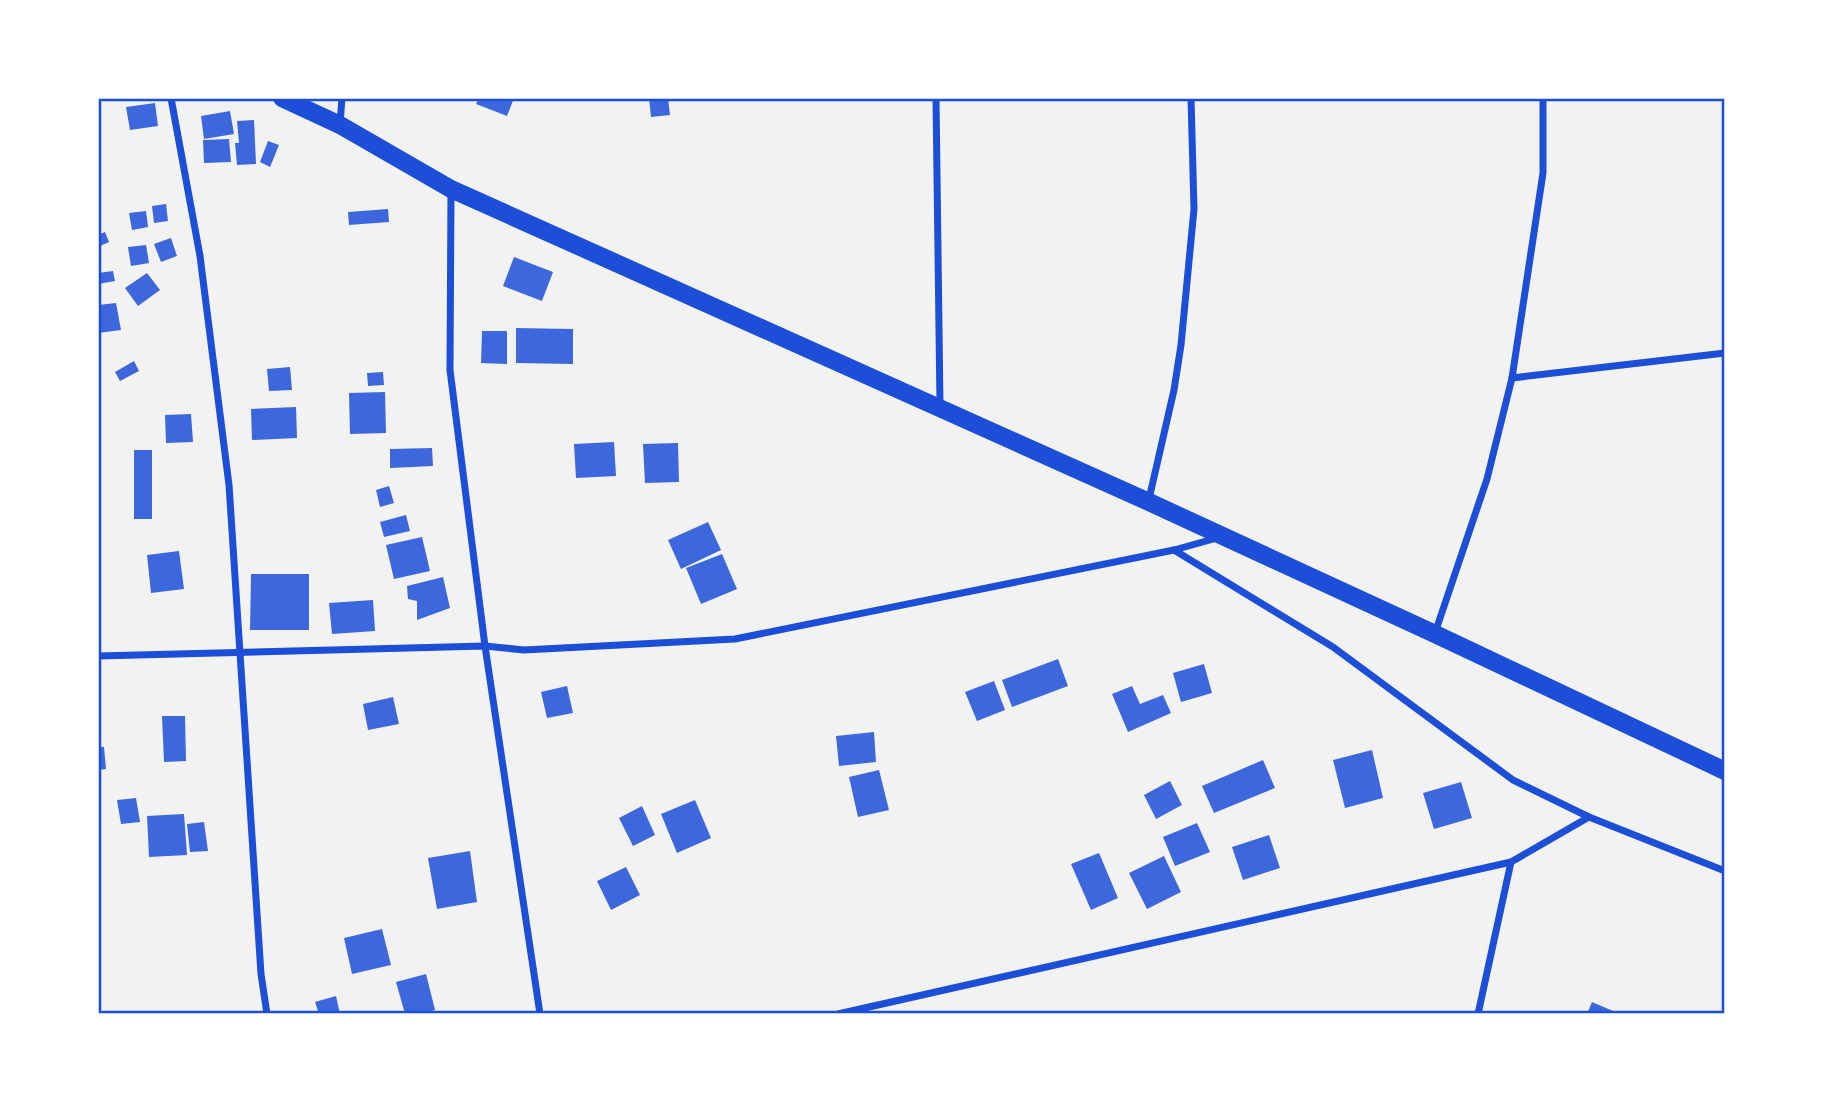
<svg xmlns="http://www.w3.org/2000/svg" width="1823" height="1112" viewBox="0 0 1823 1112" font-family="'Open Sans',sans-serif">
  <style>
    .building { fill: #3d67dc }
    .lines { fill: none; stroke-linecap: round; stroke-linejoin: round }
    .minor { stroke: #1d4ed8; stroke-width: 7 }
    .primary { stroke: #1d4ed8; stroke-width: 18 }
    .neatline { fill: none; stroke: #1d4ed8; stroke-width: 2.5 }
  </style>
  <rect width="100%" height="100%" fill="#f2f2f2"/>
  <g class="building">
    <path d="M479 98H514L507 116 476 104Z"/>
    <path d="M649 98H668L670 115 651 117Z"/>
    <path d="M155 103 158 126 130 130 126 107Z"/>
    <path d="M230 111 234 134 204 139 201 116Z"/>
    <path d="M254 120 256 164 237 165 235 143H239L237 121Z"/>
    <path d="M229 139 231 162 204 163 203 140Z"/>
    <path d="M268 141 279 145 270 167 260 162Z"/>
    <path d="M166 204 168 221 154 223 152 206Z"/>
    <path d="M388 209 389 222 349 225 348 212Z"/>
    <path d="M146 211 148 227 132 230 129 213Z"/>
    <path d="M105 232 109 242 98 247V235Z"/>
    <path d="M171 238 177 256 161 262 154 244Z"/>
    <path d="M146 245 149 263 131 266 128 247Z"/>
    <path d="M514 257 553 272 542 301 503 286Z"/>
    <path d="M113 271 115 281 98 284V273Z"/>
    <path d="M147 273 160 290 138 306 125 288Z"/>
    <path d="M116 303 121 330 98 333V305Z"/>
    <path d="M516 328 573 329V364L516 363Z"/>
    <path d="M482 331H507V364L481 363Z"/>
    <path d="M134 361 139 371 120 381 115 372Z"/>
    <path d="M290 367 292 390 269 391 267 369Z"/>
    <path d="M383 372 384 385 368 386 367 373Z"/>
    <path d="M385 392 386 433 350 434 349 393Z"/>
    <path d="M296 407 297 438 252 440 251 409Z"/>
    <path d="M191 414 193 442 166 443 165 415Z"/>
    <path d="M614 442 616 476 576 478 574 444Z"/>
    <path d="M678 443 679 482 645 483 643 444Z"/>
    <path d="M432 448 433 466 390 468V449Z"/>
    <rect x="134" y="450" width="18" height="69"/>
    <path d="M389 486 394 503 380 507 376 490Z"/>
    <path d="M406 515 410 531 384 537 380 522Z"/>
    <path d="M708 522 721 550 681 569 668 540Z"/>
    <path d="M422 537 430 571 394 579 386 545Z"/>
    <path d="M179 551 184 589 151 593 147 555Z"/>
    <path d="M722 554 737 589 701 604 686 568Z"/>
    <path d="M251 574H309V630H250Z"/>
    <path d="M443 577 450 608 417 620V601L408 599 407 586Z"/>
    <path d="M373 600 375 631 332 634 329 603Z"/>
    <path d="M1058 659 1068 686 1012 707 1002 680Z"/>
    <path d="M1204 664 1212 693 1181 702 1173 673Z"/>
    <path d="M994 681 1005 710 977 721 965 692Z"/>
    <path d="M567 686 573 713 547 718 541 692Z"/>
    <path d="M1132 686 1140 704 1163 695 1171 713 1128 732 1112 694Z"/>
    <path d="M393 697 399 724 368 730 363 704Z"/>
    <path d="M162 716H185L186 761 164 762Z"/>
    <path d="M874 732 876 762 839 766 836 736Z"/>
    <path d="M98 747H104L106 769 98 770Z"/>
    <path d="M1372 750 1383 798 1345 808 1333 760Z"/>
    <path d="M1263 760 1275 788 1214 813 1202 786Z"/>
    <path d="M879 770 889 810 858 817 849 777Z"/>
    <path d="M1170 781 1182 805 1156 819 1144 795Z"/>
    <path d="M1461 782 1472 818 1434 829 1423 793Z"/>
    <path d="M136 798 140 822 121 824 117 800Z"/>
    <path d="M695 800 711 838 677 853 661 814Z"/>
    <path d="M642 806 655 835 633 846 619 818Z"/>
    <path d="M184 814 187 855 149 857 147 816Z"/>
    <path d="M204 822 208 851 190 852 187 824Z"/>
    <path d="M1197 823 1210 852 1175 866 1163 837Z"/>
    <path d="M1269 835 1280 868 1243 880 1232 847Z"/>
    <path d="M470 851 477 902 437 909 428 858Z"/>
    <path d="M1099 853 1118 898 1091 910 1071 864Z"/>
    <path d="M1164 856 1181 892 1147 909 1129 873Z"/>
    <path d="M626 867 640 895 611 910 597 881Z"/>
    <path d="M382 929 391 965 352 974 344 938Z"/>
    <path d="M426 974 435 1010 422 1014H405L396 982Z"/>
    <path d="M336 996 340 1014H319L315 1002Z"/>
    <path d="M1592 1002 1620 1014H1587Z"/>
  </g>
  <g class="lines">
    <g class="minor">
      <path d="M171 98 200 256 229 485 261 974 267 1014"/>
      <path d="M936 98 940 405"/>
      <path d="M340 124 342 98"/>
      <path d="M451 192 450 370 485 646 540 1014"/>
      <path d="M1512 378 1725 353"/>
      <path d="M1149 499 1174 390 1181 345 1194 209 1191 98"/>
      <path d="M1174 550 1333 647 1513 780 1589 817"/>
      <path d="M1435 633 1487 479 1512 378 1543 173V98"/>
      <path d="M98 656 485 646 524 650 735 639 1174 550 1217 538"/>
      <path d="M838 1014 1511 862 1589 817 1725 871"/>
      <path d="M1478 1014 1511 862"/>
    </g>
    <path class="primary" d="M282 98 340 125 451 189 1149 502 1435 634 1725 771"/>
  </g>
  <rect width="1823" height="1112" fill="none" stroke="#ffffff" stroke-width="200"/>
  <rect x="100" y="100" width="1623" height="912" class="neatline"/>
</svg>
